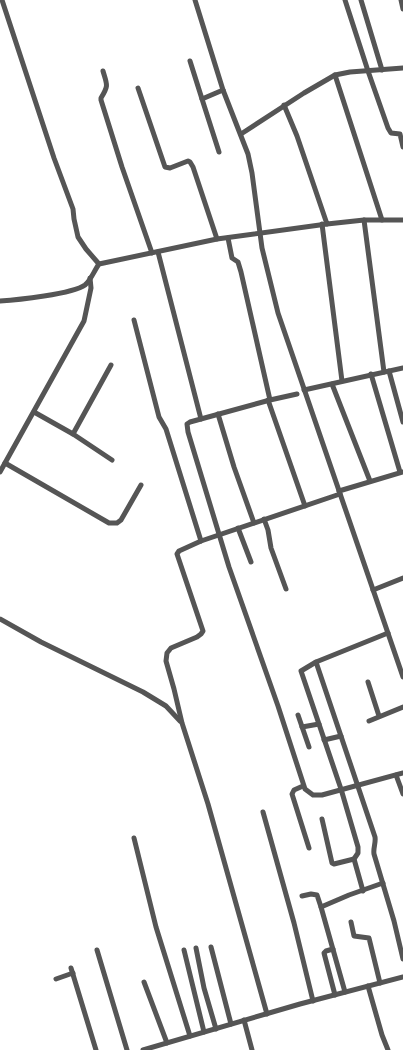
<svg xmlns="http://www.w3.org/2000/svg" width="403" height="1050" viewBox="0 0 403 1050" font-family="'DejaVu Sans',sans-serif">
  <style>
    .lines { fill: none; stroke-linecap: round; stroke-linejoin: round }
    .minor { stroke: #555; stroke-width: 5 }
  </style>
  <rect width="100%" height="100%" fill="#fff"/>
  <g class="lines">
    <g class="minor">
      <path d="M2 0 54 158 73 209 74 219 78 237 86 249 99 264"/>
      <path d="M195 0 223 90 248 154 252 173 262 248 278 313 403 677"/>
      <path d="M345 0 368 71 388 128 391 133 400 134 403 147"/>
      <path d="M361 0 382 70"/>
      <path d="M401 0 403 9"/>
      <path d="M190 61 202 99 223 90"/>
      <path d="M103 71C107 85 109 85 101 98V100L122 167 152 253"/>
      <path d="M138 88 165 167 170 168 188 161 190 162 193 167 217 239"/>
      <path d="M202 99 219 152"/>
      <path d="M284 105 297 136 327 224 364 220H382L335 75"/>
      <path d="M241 134 304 93 335 75 350 72 403 68"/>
      <path d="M364 220 384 372"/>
      <path d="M382 220H403"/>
      <path d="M322 224 342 381"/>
      <path d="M228 238 232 258 238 262 241 272 270 400"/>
      <path d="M158 252 201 419"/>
      <path d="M0 301C16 300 73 294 85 285 91 280 94 271 99 264L217 239 327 224"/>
      <path d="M134 320 159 417 166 429 201 541"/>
      <path d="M389 371 403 422"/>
      <path d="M371 374 400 472"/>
      <path d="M332 384 370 481"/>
      <path d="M304 390 403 368"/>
      <path d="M297 394 270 400 190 422 187 424 188 432 229 567 278 706 305 789 313 795H322L403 773"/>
      <path d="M268 400 305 506"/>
      <path d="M34 412 73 434 112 460"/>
      <path d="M218 414 234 467 254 523"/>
      <path d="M73 434 111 365"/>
      <path d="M5 463 109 523H117L121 520 141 485"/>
      <path d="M0 472 84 321 91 288 90 278"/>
      <path d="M339 491 403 472"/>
      <path d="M264 519 268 530 271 548 286 589"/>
      <path d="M238 528 251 562"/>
      <path d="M373 590 403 578"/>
      <path d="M0 619 41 642 143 692 166 706 180 721"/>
      <path d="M316 662 375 837C376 843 373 848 374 854L394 921 403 959"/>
      <path d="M368 682 379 716"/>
      <path d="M298 715 309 747"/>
      <path d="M369 721 403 707"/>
      <path d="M302 727 319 724"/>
      <path d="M324 740 341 736"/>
      <path d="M396 775 403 794"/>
      <path d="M303 786 294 790 292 794 309 848"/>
      <path d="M263 812 294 923 313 1001"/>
      <path d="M322 819 332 863 334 864 354 859"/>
      <path d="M134 838 156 927 190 1036"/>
      <path d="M363 891 354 859 358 853V847L341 789 301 671 316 662 388 633"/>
      <path d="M302 896 311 894 317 895 321 907"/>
      <path d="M351 922 354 936 369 938 380 983"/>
      <path d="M211 947 231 1024"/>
      <path d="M196 948 204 988 216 1029"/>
      <path d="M333 949 326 951 324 953 335 995"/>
      <path d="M97 950 127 1050"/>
      <path d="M184 950 204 1032"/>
      <path d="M71 968 96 1050"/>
      <path d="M56 979 73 973"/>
      <path d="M144 982 167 1043"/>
      <path d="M368 986 382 1035 388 1050"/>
      <path d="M345 992 321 907 349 895 383 883"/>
      <path d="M267 1014 208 804 182 723 174 689 166 661 167 653 171 648 197 637 201 634 203 631 177 554 179 551 201 541 340 494"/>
      <path d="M244 1020 252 1050"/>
      <path d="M143 1050 300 1004 403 977"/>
    </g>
  </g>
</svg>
